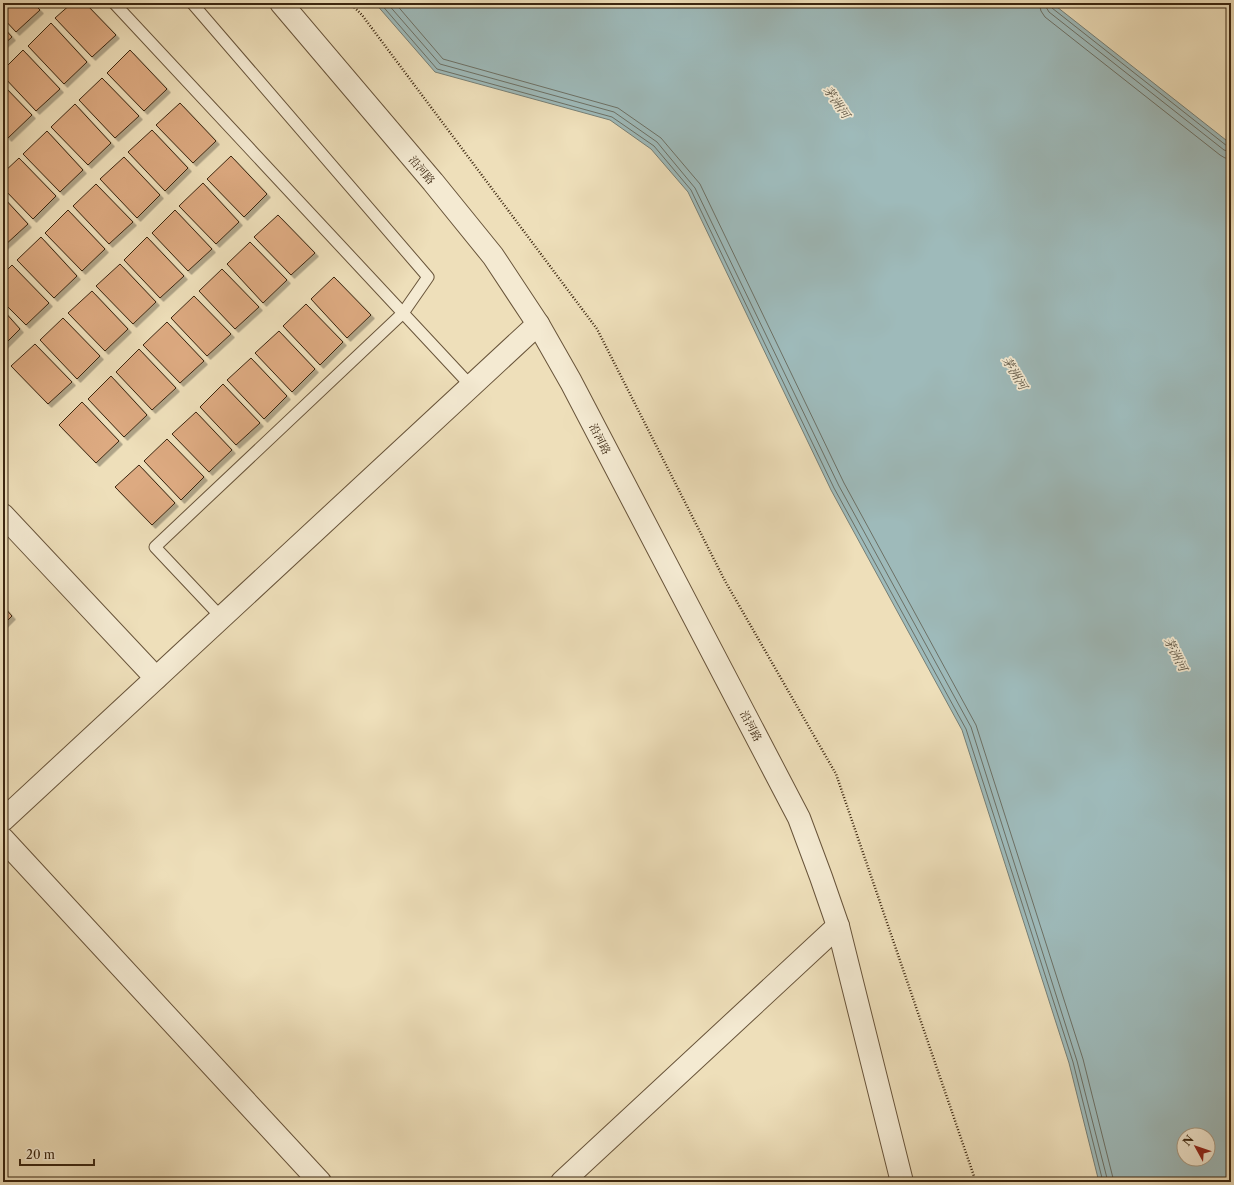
<svg xmlns="http://www.w3.org/2000/svg" width="1234" height="1185" viewBox="0 0 1234 1185" font-family="'Libre Caslon Text','Noto Serif SC',serif">
  <style>
    .water { fill: #9ebaba; stroke: #767f76; fill-rule: evenodd }
    .lines { fill: none; stroke-linecap: round; stroke-linejoin: round }
    .shore { stroke: #6c7065; stroke-width: 1 }
    .building { fill: #ddaa81; stroke: #3b2610; filter: url(#shadow) }
    .service-casing { stroke: #68543a; stroke-width: 13 }
    .minor-casing { stroke: #68543a; stroke-width: 24 }
    .path { stroke: #3b2610; stroke-width: 2.5; stroke-dasharray: 1 2; stroke-linecap: butt }
    .service { stroke: #f4ead2; stroke-width: 11 }
    .minor { stroke: #f4ead2; stroke-width: 22 }
    .labels { text-anchor: middle; dominant-baseline: central; stroke-width: 3.5; stroke-linejoin: round; paint-order: stroke }
    .street-label { font-size: 11px; fill: #3b2610; stroke: #f4ead2 }
    .water-label { font-size: 12px; font-style: italic; fill: #544b3a; stroke: #f4ead2 }
  </style>
  <defs>
    <filter id="shadow"><feDropShadow dx="3.5" dy="3.5" stdDeviation="0" flood-color="#0004"/></filter>
  </defs>
  <rect width="100%" height="100%" fill="#eedfba"/>
  <filter id="stains"><feTurbulence type="fractalNoise" baseFrequency=".005" numOctaves="4"/><feColorMatrix values="0 0 0 0 .2 0 0 0 0 .09 0 0 0 0 .02 0 0 0 .5 -.17"/></filter>
  <radialGradient id="worn" r=".72"><stop offset=".6" stop-color="#630" stop-opacity="0"/><stop offset="1" stop-color="#630" stop-opacity=".3"/></radialGradient>
  <path class="water" d="M375 3H1052L1231 144V1182H1099L1069 1063 962 730 831 490 688 192 651 149 610 120 435 72ZM1184 1135H1208V1159H1184Z"/>
  <g class="lines">
    <g class="shore">
      <path d="M380 3 437 69 612 117 654 146 691 190 834 488 966 729 1073 1062 1103 1182"/>
      <path d="M387 3 440 64 614 112 657 142 695 188 839 486 971 727 1077 1061 1108 1182"/>
      <path d="M395 3 443 59 618 108 661 138 700 184 844 483 976 725 1083 1059 1114 1182"/>
      <path d="M1039 3 1041 11 1045 17 1220 155 1225 158H1231"/>
      <path d="M1045 3 1046 7 1049 12 1224 150 1231 152"/>
      <path d="M1050 3 1052 8 1227 146 1231 147"/>
    </g>
  </g>
  <g class="building">
    <path d="M3 3H33L40 10 16 32 3 18Z"/>
    <path d="M72 3H85L116 35 92 57 55 18Z"/>
    <path d="M51 23 87 62 64 84 28 46Z"/>
    <path d="M3 27 12 37 3 45Z"/>
    <path d="M23 50 60 89 36 111 3 76V70Z"/>
    <path d="M130 50 167 89 144 111 107 73Z"/>
    <path d="M102 78 139 116 115 138 79 100Z"/>
    <path d="M3 85 32 115 8 138 3 132Z"/>
    <path d="M180 103 216 141 193 163 156 125Z"/>
    <path d="M75 104 111 143 88 165 51 127Z"/>
    <path d="M152 130 188 168 165 191 128 152Z"/>
    <path d="M47 131 83 170 60 192 23 154Z"/>
    <path d="M231 156 267 194 244 217 207 179Z"/>
    <path d="M124 157 160 195 137 218 100 179Z"/>
    <path d="M19 158 56 196 33 219 3 188V173Z"/>
    <path d="M203 183 239 222 216 244 179 206Z"/>
    <path d="M96 184 133 222 109 244 73 206Z"/>
    <path d="M3 197 28 224 4 246 3 244Z"/>
    <path d="M68 210 105 249 82 271 45 233Z"/>
    <path d="M175 210 212 249 188 271 152 233Z"/>
    <path d="M278 215 315 253 291 275 254 237Z"/>
    <path d="M41 237 77 276 54 298 17 260Z"/>
    <path d="M147 237 184 276 160 298 124 260Z"/>
    <path d="M250 242 287 280 263 303 227 264Z"/>
    <path d="M120 264 156 302 133 324 96 286Z"/>
    <path d="M12 265 49 303 26 325 3 302V274Z"/>
    <path d="M222 269 259 307 235 329 199 291Z"/>
    <path d="M334 277 371 315 347 338 311 299Z"/>
    <path d="M92 291 128 329 105 351 68 313Z"/>
    <path d="M194 296 231 334 207 356 171 318Z"/>
    <path d="M306 304 343 342 320 365 283 326Z"/>
    <path d="M3 310 20 329 3 346Z"/>
    <path d="M63 318 100 356 77 379 40 340Z"/>
    <path d="M167 322 204 361 180 383 143 345Z"/>
    <path d="M279 331 315 369 292 392 255 353Z"/>
    <path d="M35 344 72 382 48 404 11 366Z"/>
    <path d="M139 349 176 388 152 410 116 372Z"/>
    <path d="M251 358 287 396 264 419 227 380Z"/>
    <path d="M111 376 147 415 124 437 88 399Z"/>
    <path d="M223 384 260 423 236 445 200 407Z"/>
    <path d="M82 402 119 441 96 463 59 425Z"/>
    <path d="M196 412 232 450 209 472 172 434Z"/>
    <path d="M167 439 204 477 181 500 144 461Z"/>
    <path d="M139 465 175 503 152 525 115 487Z"/>
    <path d="M3 606 12 616 3 625Z"/>
  </g>
  <g class="lines">
    <g class="service-casing">
      <g id="service">
        <path d="M114 3 471 386"/>
        <path d="M192 3 428 277 403 313 155 547 221 617"/>
      </g>
    </g>
    <g class="minor-casing">
      <g id="minor">
        <path d="M281 3 433 182 493 256 538 324 571 382 799 818 821 877 838 926 902 1182"/>
        <path d="M3 515 156 678"/>
        <path d="M3 820 538 324"/>
        <path d="M3 839 320 1182"/>
        <path d="M562 1182 838 926"/>
      </g>
    </g>
    <path class="path" d="M350 3 362 15 597 329 725 581 836 774 976 1182"/>
    <use href="#service" class="service"/>
    <use href="#minor" class="minor"/>
  </g>
  <g class="labels">
    <g class="street-label">
      <text transform="translate(422 170) rotate(50)">沿河路</text>
      <text transform="translate(600 439) rotate(63)">沿河路</text>
      <text transform="translate(751 726) rotate(62)">沿河路</text>
    </g>
    <g class="water-label">
      <text transform="translate(837 102) rotate(55)">茅洲河</text>
      <text transform="translate(1015 373) rotate(58)">茅洲河</text>
      <text transform="translate(1176 654) rotate(63)">茅洲河</text>
    </g>
  </g>
  <rect width="1234" height="1185" fill="none" stroke="#eedfba" stroke-width="16"/>
  <rect x="4" y="4" width="1226" height="1177" fill="none" stroke="#3b2610" stroke-width="2"/>
  <rect x="8" y="8" width="1218" height="1169" fill="none" stroke="#3b2610"/>
  <g transform="translate(1196 1147) rotate(310)"><circle r="19" fill="#f4ead2" stroke="#aa9c84"/>
  <path d="M0-3L7 15L0 10L-7 15Z" fill="#8f2418"/>
  <text y="-6" font-size="11" font-weight="bold" text-anchor="middle" fill="#3b2610">N</text>
  </g>
  <path d="M20 1159v6h74v-6" fill="none" stroke="#3b2610" stroke-width="2"/>
  <text x="26" y="1159" font-size="12" fill="#3b2610" stroke="#f4ead2" stroke-width="3" paint-order="stroke">20 m</text>
  <rect width="100%" height="100%" filter="url(#stains)"/>
  <rect width="100%" height="100%" fill="url(#worn)"/>
</svg>
